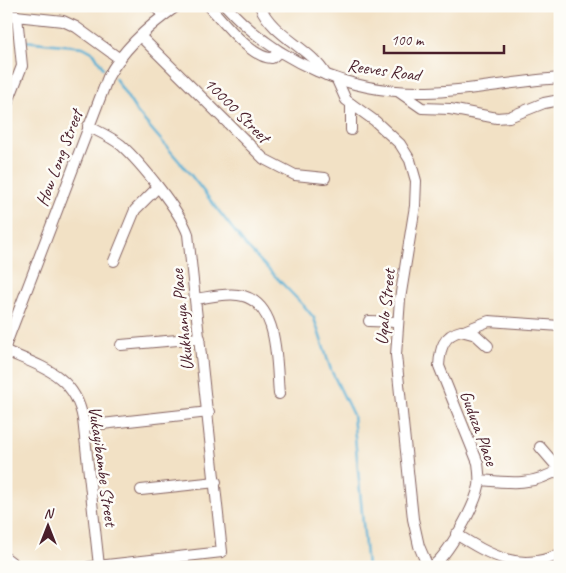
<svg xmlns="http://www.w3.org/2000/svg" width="566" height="573" viewBox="0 0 566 573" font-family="Caveat,sans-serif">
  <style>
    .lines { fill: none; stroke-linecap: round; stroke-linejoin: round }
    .stream { stroke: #56afd4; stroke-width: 2.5 }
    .minor-casing { stroke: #856361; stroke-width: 12 }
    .minor { stroke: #fff; stroke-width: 10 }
    .labels { text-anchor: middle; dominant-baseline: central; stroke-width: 5; stroke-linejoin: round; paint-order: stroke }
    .street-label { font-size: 18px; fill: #4a1f2b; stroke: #fdfcf7 }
  </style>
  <rect width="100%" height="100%" fill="#fdfcf7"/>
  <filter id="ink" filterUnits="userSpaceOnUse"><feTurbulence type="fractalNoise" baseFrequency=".02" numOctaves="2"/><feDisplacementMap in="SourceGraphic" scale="10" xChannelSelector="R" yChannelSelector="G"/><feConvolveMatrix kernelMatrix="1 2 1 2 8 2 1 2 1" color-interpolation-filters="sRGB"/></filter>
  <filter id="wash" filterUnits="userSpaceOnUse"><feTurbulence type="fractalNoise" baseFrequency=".0096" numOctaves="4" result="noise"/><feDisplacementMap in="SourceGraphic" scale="20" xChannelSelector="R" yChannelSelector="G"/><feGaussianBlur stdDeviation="1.12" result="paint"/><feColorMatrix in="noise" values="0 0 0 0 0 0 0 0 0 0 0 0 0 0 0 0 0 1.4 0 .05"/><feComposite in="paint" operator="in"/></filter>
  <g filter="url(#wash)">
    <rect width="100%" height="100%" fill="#f2e1c5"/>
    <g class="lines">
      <g class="stream">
        <path d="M24 41 83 47 94 53 103 68"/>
        <path d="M115 78 137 112 190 174 246 246 304 306 314 318 331 370 353 415 367 567"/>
      </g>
    </g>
  </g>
  <g filter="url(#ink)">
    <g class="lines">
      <g class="minor-casing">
        <g id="minor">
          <path d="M154 6 164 15"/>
          <path d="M209 6C222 20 252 59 272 58L279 52"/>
          <path d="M226 6C278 63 350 94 427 92 471 91 515 81 560 78"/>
          <path d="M260 6C273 37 310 47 326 75"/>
          <path d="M6 15 63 21 76 27 120 59"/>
          <path d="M141 37 264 159 295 175 325 178"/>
          <path d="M337 80 346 100 375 121 400 144 410 160 416 181 415 206 400 299 396 355 413 519 419 546 428 567"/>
          <path d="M399 92 422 108 450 109 497 118 509 117 544 103 560 100"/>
          <path d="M351 104V130"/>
          <path d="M6 107 22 66 17 16"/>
          <path d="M88 126C99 132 111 137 121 145 140 162 180 211 188 234L222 552 89 567"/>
          <path d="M114 261 135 210 157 188"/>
          <path d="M196 299C209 297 225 293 238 295 280 300 276 363 279 394"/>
          <path d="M369 321 397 322"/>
          <path d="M464 331 489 321 560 326"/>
          <path d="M6 344 108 77C123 49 151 24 177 6"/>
          <path d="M121 345 200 338"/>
          <path d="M6 351C42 367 75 375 83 419L99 566"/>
          <path d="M84 426 209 412"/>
          <path d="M540 447 559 469"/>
          <path d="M480 480C510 483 533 486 560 469"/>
          <path d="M141 490 216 482"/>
          <path d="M456 534C490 555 519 573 560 554"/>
          <path d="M6 558 18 567"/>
          <path d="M431 567C448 556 475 506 479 486 480 479 479 471 478 463L439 366C440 349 443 335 461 331L476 335 488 346"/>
        </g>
      </g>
      <use href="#minor" class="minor"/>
    </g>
  </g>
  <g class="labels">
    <g class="street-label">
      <text transform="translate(384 70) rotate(8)">Reeves Road</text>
      <text transform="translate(237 110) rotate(45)">10000 Street</text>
      <text transform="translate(59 158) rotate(-69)">How Long Street</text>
      <text transform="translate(385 307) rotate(-84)">Uqalo Street</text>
      <text transform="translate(182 320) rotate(-96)">Ukukhanya Place</text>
      <text transform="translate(479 428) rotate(70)">Guduza Place</text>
      <text transform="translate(103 466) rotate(82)">Vukayibambe Street</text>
    </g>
  </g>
  <rect width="566" height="573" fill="none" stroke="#fdfcf7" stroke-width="25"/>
  <g transform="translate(48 526)" stroke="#fdfcf7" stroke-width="4" paint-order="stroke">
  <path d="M0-4L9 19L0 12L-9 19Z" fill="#4a1f2b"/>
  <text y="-8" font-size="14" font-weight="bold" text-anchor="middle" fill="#4a1f2b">N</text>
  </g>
  <path d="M384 45v8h120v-8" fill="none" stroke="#4a1f2b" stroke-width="2.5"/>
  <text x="391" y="45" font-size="15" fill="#4a1f2b" stroke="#fdfcf7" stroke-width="4" paint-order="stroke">100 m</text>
</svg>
